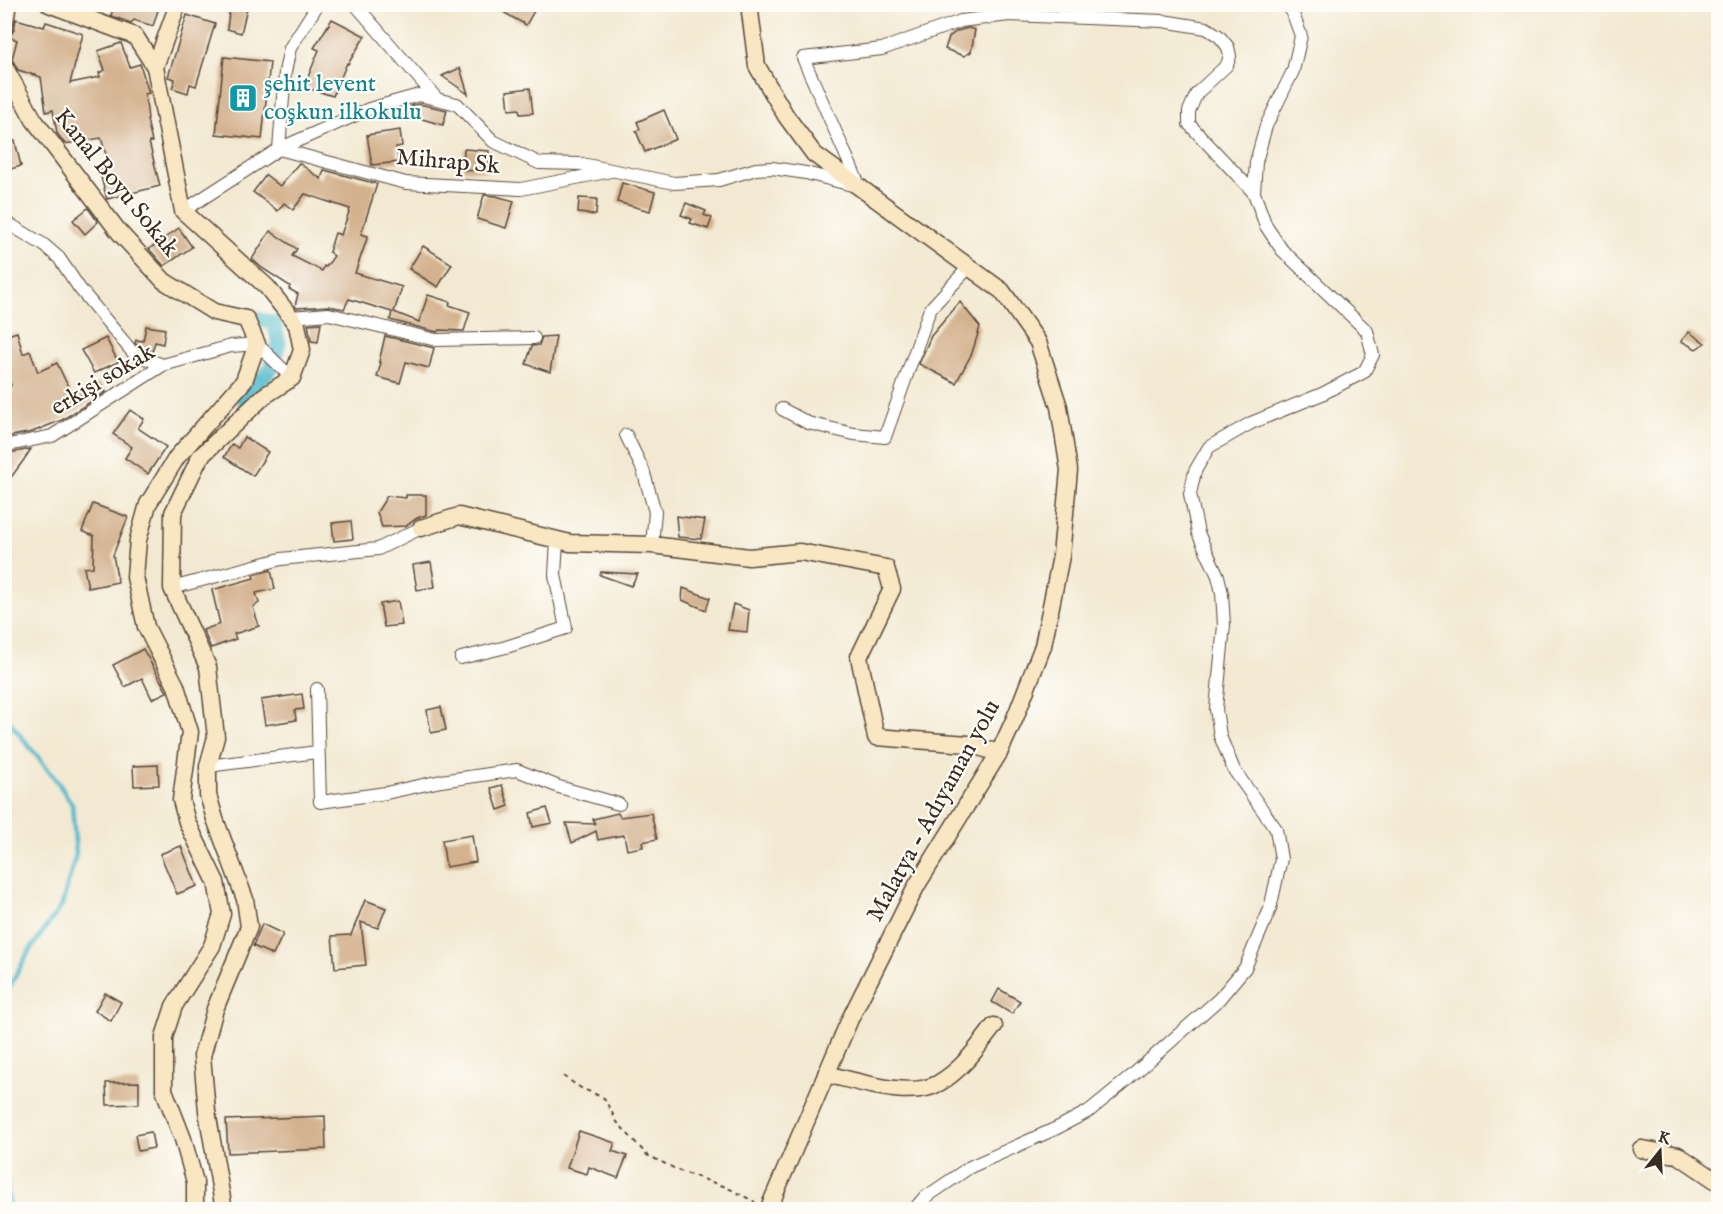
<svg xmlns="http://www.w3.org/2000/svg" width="1723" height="1214" viewBox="0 0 1723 1214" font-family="'IM FELL English',serif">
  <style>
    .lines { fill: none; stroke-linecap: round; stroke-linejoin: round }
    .stream { stroke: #4fb9cc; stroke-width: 4.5 }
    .canal { stroke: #4fb9cc; stroke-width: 15 }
    .building { fill: #d4b28f }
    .street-casing { stroke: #574739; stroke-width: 14 }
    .secondary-casing { stroke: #574739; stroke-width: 19 }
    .path { stroke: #574739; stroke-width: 2; stroke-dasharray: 4.5 4.5; stroke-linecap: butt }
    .street { stroke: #fff; stroke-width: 12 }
    .secondary { stroke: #f9e7c3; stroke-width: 16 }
    .labels { text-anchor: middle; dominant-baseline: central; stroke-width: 4.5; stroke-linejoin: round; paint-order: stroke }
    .culture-label { font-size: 24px; fill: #0d838f; stroke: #fdfcf7; text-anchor: start }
    .street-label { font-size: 24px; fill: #3b2a1e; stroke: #fdfcf7 }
  </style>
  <rect width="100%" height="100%" fill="#fdfcf7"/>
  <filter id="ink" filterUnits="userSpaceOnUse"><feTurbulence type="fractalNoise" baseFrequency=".0167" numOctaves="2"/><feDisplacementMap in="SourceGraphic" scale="12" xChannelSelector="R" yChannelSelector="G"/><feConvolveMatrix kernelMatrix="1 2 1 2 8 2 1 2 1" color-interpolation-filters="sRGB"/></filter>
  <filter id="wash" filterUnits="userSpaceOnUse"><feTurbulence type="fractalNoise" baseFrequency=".008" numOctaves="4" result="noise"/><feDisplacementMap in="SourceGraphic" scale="24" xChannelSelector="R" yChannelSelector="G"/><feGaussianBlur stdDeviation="1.35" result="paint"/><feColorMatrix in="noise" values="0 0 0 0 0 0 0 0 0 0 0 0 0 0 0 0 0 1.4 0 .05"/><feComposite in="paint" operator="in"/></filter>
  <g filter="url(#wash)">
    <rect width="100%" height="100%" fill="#f3e9d2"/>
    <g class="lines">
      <g class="stream">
        <path d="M4 715 57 781 72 804 76 854 62 905 28 953 4 997"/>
        <path d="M4 1163 10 1210"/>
      </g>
      <g class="canal">
        <path d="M9 18C5 36 1 59 12 76"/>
        <path d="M235 314 274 323 279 343 271 369 244 400"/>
      </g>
    </g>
    <g id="blocks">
      <g class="building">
        <path d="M114 4H160L153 26 134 20 131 23 111 16Z"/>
        <path d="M230 4H248L241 33 227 29Z"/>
        <path d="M489 4H538L526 25Z"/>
        <path d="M187 15 215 24 196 86 190 84 188 93 172 88 175 79 168 77Z"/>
        <path d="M16 19 44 27 46 22 83 34 70 83 100 77 99 73 105 70 98 51 121 43 130 67 140 64 149 93 145 94 148 119 147 120 152 142H149L160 186 107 199 99 169 110 167 101 138 65 144 57 133 53 110 46 112 41 77 18 70 12 59 17 40 9 37 14 30Z"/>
        <path d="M332 19 365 36 348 64 347 63 333 96 304 87 319 50 314 48Z"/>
        <path d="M968 28 975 30 971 52 964 56 945 49 949 37 957 31Z"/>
        <path d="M224 57 270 62 262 139 216 134Z"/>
        <path d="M460 68 468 94 442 76Z"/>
        <path d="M530 88 533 113 520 114 519 109 509 110 507 91Z"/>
        <path d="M419 104 447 110 443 125 408 115 411 106Z"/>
        <path d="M664 110 676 139 645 152 636 131 640 129 637 122Z"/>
        <path d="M400 130 402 146 396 147 399 162 372 165 367 135Z"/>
        <path d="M15 141 21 166 4 171V143Z"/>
        <path d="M464 149 489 151 488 172 463 170Z"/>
        <path d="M299 163 321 179 324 170 377 184 361 234 368 236 355 273 402 287 394 312 419 322 428 295 450 302 449 305 470 312 464 331 439 330 437 332 390 320 392 312 349 299 344 309 329 306 297 308 295 306 298 294 289 289 290 286 262 268 252 259 270 231 297 249 292 256 322 271 324 266 326 267 334 256 329 252 335 233 341 235 350 209 305 194 293 210 284 203 278 211 253 192 266 175 280 186Z"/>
        <path d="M622 183 655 192 650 211 617 202Z"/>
        <path d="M484 195 496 196 514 201 506 228 477 219Z"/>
        <path d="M579 198 597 199 596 215 578 213Z"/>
        <path d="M686 203 706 211 704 215 712 218 708 229 690 223 692 219 681 215Z"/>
        <path d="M88 208 98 222 85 234 73 220Z"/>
        <path d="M179 228 192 247 164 266 149 249Z"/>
        <path d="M423 246 452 264 438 287 409 269Z"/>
        <path d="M960 302 980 327 972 353 956 383 919 364 931 336Z"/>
        <path d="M321 323 318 342 311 341 308 324Z"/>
        <path d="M146 326 165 329 163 344 155 342 152 352 139 347 135 343 136 340 143 341Z"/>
        <path d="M17 332 23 354 30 351 38 372 57 363 74 399 99 382 106 392 62 420 32 432 6 437 4 388 11 385 4 370V336Z"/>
        <path d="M1689 332 1705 343 1696 349 1681 341Z"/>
        <path d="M385 336 434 348 429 368 406 362 400 383 377 377 381 363 379 362Z"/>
        <path d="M556 336 550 372 526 364 532 346 539 345 542 337Z"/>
        <path d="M106 338 118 362 94 373 81 350Z"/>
        <path d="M130 410 144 419 138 428 166 447 148 474 125 458 132 447 113 434Z"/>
        <path d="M244 437 268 452 253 476 224 457 232 444 238 448Z"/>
        <path d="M31 449 23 461 4 487V454Z"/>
        <path d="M406 495H426V515L417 518 406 526 382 527 377 512 387 496 406 498Z"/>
        <path d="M93 504 128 517 113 555 118 582 88 588 84 568 93 567 94 536 82 531Z"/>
        <path d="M676 516 705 520 701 539 678 537Z"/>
        <path d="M351 521 353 539 334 541 332 523Z"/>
        <path d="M431 562 435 587 417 590 413 565Z"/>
        <path d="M271 570 275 589 256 593 259 603 253 607 259 626 234 634 236 639 211 648 203 630 220 624 212 590 254 578 253 575Z"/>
        <path d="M601 572 638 574 631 586 600 575Z"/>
        <path d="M683 588 710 598 706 610 682 600Z"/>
        <path d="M398 601 402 625 384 627 380 604Z"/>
        <path d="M733 604 749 610 747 632 728 630Z"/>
        <path d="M143 649 167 692 152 699 142 678 125 687 113 665Z"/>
        <path d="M302 694 304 709 295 710 296 720 265 725 261 700Z"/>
        <path d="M441 707 446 730 431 733 427 710Z"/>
        <path d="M158 765 159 785 134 786 133 766Z"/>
        <path d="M502 785 509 806 498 810 491 788Z"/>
        <path d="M547 808 552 823 533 827 530 813Z"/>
        <path d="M618 813 620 817 651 813 657 839 642 842 643 847 627 850 624 835 598 840 596 831 572 843 566 823 595 824 593 819Z"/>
        <path d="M472 835 476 862 446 867 442 840Z"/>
        <path d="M181 846 197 886 177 894 160 854Z"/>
        <path d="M365 900 386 908 378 928 361 922 366 965 335 968 332 936 351 935Z"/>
        <path d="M262 924 283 934 273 955 253 946Z"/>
        <path d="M999 989 1020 1001 1012 1014 992 1002Z"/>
        <path d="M105 993 121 1002 111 1021 95 1011Z"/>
        <path d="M139 1082V1104L107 1105 106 1083Z"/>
        <path d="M325 1116 326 1149 228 1153 226 1120Z"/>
        <path d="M579 1131 615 1143 612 1151 627 1156 618 1178 589 1167 587 1174 567 1168Z"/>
        <path d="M151 1132 154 1148 138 1151 135 1135Z"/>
      </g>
    </g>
  </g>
  <g filter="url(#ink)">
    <use href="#blocks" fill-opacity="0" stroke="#574739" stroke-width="1.5"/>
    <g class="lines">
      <g class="street-casing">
        <g id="street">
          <path d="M355 4 437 99"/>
          <path d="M279 149 406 183 521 189 611 171"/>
          <path d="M279 149 285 72 290 48 318 4"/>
          <path d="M860 187 803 58 882 49 961 21 1009 15 1163 21 1206 28 1219 36 1228 47 1230 56 1227 65 1197 93 1189 111V124L1254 193"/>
          <path d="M183 211 279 149 369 109 419 95 457 104 493 141 539 163 582 164 674 183 719 180 756 169 772 168 806 173 852 185"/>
          <path d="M4 221 44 245 59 258 80 289 134 354 163 365"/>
          <path d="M291 317 329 314 436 340 534 338"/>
          <path d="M782 409 808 423 854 434 885 437 930 309 969 267"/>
          <path d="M626 435 643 470 655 512 652 545"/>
          <path d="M4 446 52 436 163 365 231 346 257 344 292 378"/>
          <path d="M172 588 281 559 378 549 421 528"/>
          <path d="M461 658 506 647 566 628 555 575 557 540"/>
          <path d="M317 689 320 802 386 793 441 781 517 770 559 787 619 804"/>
          <path d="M208 766 317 752"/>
          <path d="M914 1210 923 1199 970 1167 1057 1128 1089 1111 1127 1080 1219 999 1245 968 1270 909 1281 859 1276 829 1234 770 1220 736 1216 709 1224 625 1222 593 1218 576 1198 533 1190 494 1195 471 1209 447 1251 423 1322 394 1364 372 1373 355 1367 331 1282 250 1266 226 1254 193 1256 162 1266 126 1293 71 1301 36 1292 11 1286 4"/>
        </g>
      </g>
      <g class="secondary-casing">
        <g id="secondary">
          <path d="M49 4 135 36 155 67 183 211 267 287 297 325 302 350 292 378 264 396 200 457 173 513 172 588 208 667 216 737 208 766V795L215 819 245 899 249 927 215 1009 202 1056 207 1111 224 1210"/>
          <path d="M749 4 757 66 786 116 814 154 1002 291 1038 342 1059 407 1069 470 1061 556 1043 646 1015 718 999 753 917 885 850 1019 768 1210"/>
          <path d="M4 28 8 4"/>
          <path d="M4 66 34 120 119 232 164 281 214 312 246 319 257 344 244 381 177 457 148 504 138 540 135 577 146 627 176 686 190 732 181 800 187 822 216 882 222 914 212 946 174 1006 164 1037V1090L183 1139 195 1182V1210"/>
          <path d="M155 67 178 4"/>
          <path d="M421 528 459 516 570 543 652 545 749 557 800 552 886 568 892 589 859 657 876 737 968 744 999 753"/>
          <path d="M826 1074C857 1081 911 1100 939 1083 962 1070 978 1047 994 1026"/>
          <path d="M1641 1149 1678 1155 1718 1182"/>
        </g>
      </g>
      <path class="path" d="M563 1076 581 1088 604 1098 617 1122 647 1155 680 1171 726 1187 755 1202"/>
      <use href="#street" class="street"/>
      <use href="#secondary" class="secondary"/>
    </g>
  </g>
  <defs>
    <g id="building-square" transform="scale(1.5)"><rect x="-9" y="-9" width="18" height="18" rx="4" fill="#0f9aa8" stroke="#fdfcf7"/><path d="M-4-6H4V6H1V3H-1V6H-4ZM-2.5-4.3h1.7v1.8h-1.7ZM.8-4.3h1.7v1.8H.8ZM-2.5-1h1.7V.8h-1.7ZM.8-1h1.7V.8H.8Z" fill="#fff"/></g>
  </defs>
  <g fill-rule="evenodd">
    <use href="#building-square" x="243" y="98"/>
  </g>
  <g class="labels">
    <g class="culture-label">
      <text x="264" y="84">şehit levent<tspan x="264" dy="28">coşkun ilkokulu</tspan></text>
    </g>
    <g class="street-label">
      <text transform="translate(448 162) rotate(5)">Mihrap Sk</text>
      <text transform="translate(116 183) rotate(51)">Kanal Boyu Sokak</text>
      <text transform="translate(103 380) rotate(-31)">erkişi sokak</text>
      <text transform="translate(934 811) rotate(-61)">Malatya - Adıyaman yolu</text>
    </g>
  </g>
  <rect width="1723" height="1214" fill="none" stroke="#fdfcf7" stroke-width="24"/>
  <g transform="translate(1660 1151) rotate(18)" stroke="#fdfcf7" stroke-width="4.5" paint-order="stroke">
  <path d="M0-4.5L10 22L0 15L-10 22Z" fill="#3b2a1e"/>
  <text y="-9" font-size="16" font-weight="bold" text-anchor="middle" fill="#3b2a1e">K</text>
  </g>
</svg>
